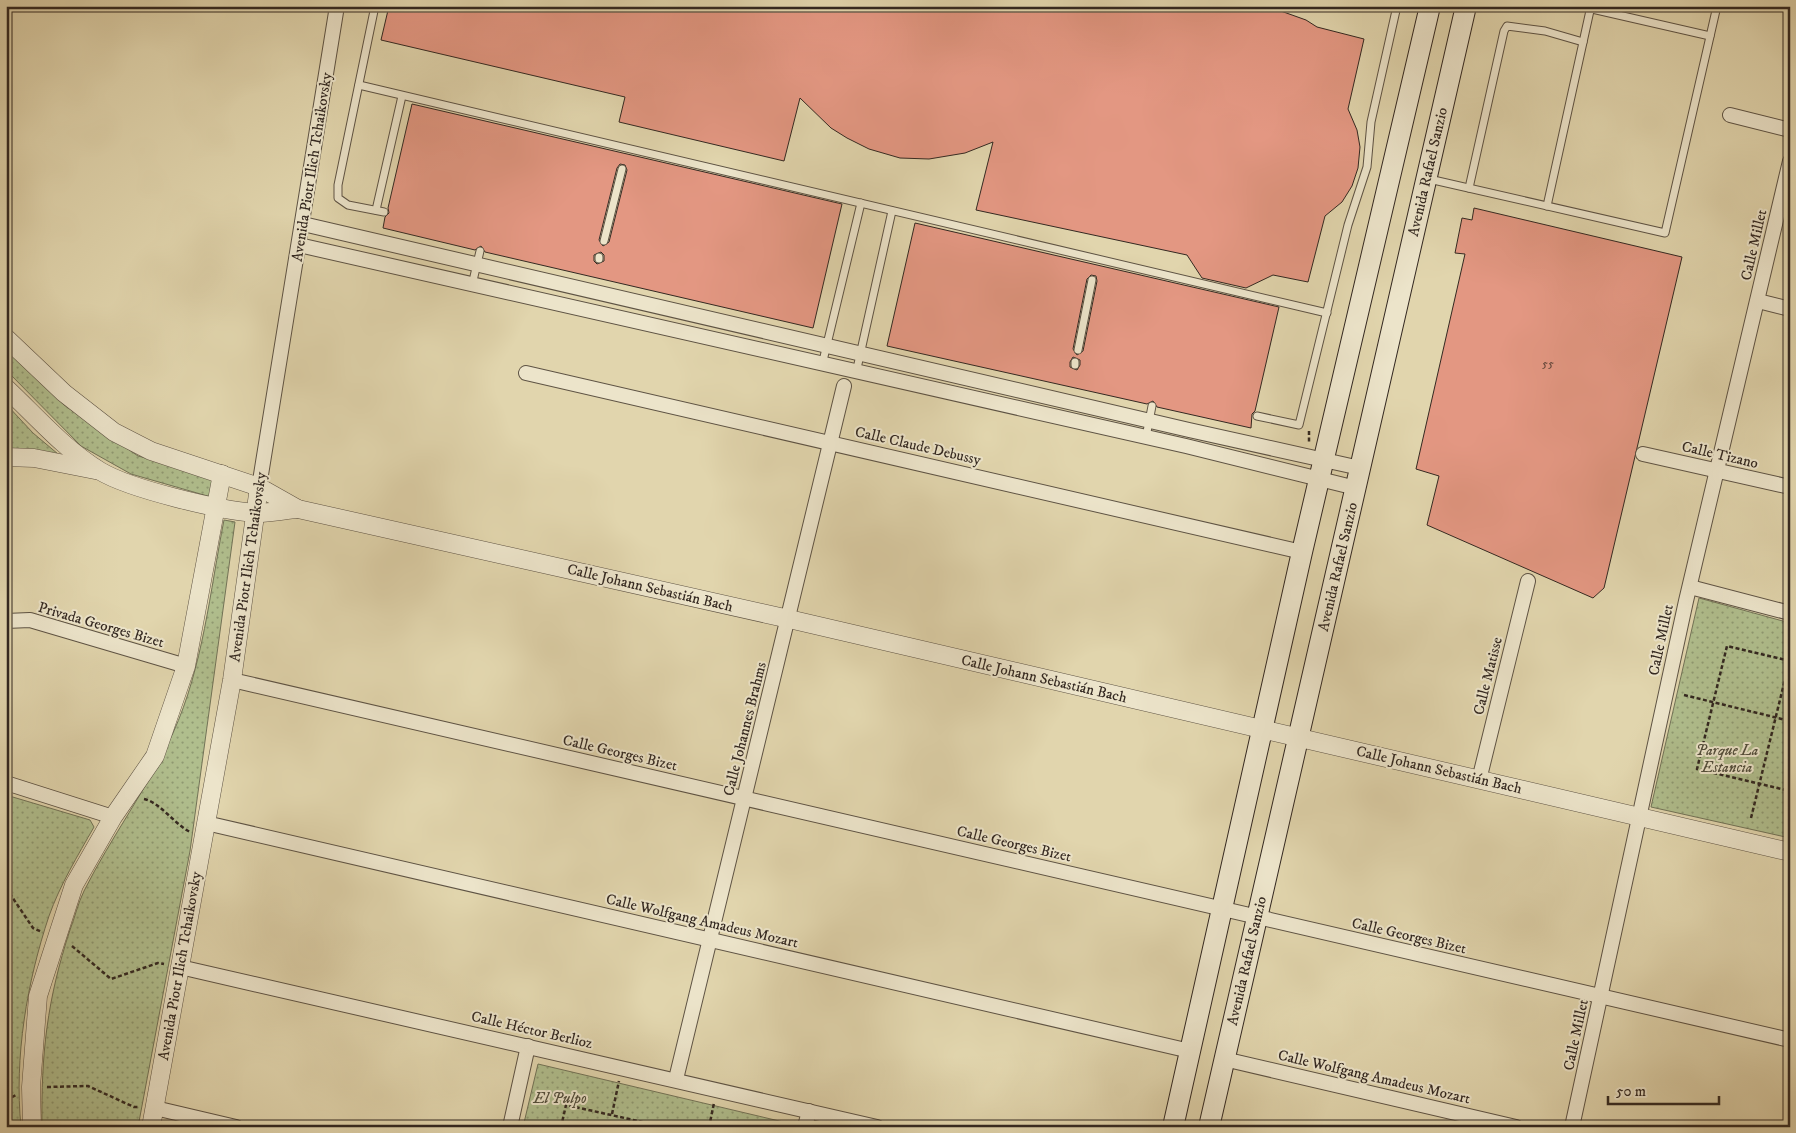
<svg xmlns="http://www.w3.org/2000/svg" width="1796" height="1133" viewBox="0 0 1796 1133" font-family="'IM FELL DW Pica',serif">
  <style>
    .green { fill: url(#green-dots); stroke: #727357 }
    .building { fill: #e39782; stroke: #332821; fill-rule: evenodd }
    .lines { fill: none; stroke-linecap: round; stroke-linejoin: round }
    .service-casing { stroke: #5e5344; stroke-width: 9 }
    .minor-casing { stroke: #5e5344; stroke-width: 16 }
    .tertiary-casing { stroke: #5e5344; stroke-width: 19 }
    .secondary-casing { stroke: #332821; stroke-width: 22 }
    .path { stroke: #332821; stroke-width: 2.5; stroke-dasharray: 4 2.5; stroke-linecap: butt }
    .service { stroke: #ece4ca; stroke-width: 7 }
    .minor { stroke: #ece4ca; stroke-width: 14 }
    .tertiary { stroke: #ece4ca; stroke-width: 18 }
    .secondary { stroke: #ece4ca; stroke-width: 20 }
    .labels { text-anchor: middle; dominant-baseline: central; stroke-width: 4; stroke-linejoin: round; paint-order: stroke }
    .number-label { font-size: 12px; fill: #5f4439 }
    .street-label { font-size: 15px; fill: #332821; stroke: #ece4ca }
    .park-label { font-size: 15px; font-style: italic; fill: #524e3c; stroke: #ece4ca }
  </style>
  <defs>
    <pattern id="green-dots" width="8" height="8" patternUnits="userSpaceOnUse" patternTransform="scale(1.25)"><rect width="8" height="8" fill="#b0be8d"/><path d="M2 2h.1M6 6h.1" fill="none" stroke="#909a73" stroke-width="1.8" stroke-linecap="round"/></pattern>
  </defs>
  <rect width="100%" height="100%" fill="#e1d5ad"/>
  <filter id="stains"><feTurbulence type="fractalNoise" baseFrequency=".004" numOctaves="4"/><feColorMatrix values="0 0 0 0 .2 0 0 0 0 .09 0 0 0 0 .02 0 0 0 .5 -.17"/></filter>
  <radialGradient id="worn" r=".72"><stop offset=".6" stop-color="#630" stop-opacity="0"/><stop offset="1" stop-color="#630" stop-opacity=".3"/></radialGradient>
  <g class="green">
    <path d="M6 350 64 405 138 456 214 476 211 497 131 474 81 446 6 370Z"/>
    <path d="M6 404 33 433 58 454 6 451Z"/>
    <path d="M224 520 235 522 190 851 138 1127H42C41 1054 47 1000 70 930 75 917 78 903 84 891 111 837 148 788 173 733 203 667 210 591 224 520Z"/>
    <path d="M1699 598 1790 623V838L1651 807Z"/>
    <path d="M6 795 90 820 94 827C78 855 60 885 49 916 27 982 14 1057 21 1127H6Z"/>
    <path d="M538 1064 792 1124 791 1127H523Z"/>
  </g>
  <g class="building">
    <path d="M389 6H1224L1278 10 1306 20 1317 27 1364 39 1348 109 1357 130 1360 147 1358 168 1352 186 1342 202 1325 216 1308 282 1273 275 1246 288 1202 278 1187 255 976 210 993 142 965 153 929 159 900 158 869 149 847 138 831 128 800 98 784 161 619 122 625 97 381 40Z"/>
    <path d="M412 104 842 204 813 328 485 252 481 246 475 250 383 228 385 217 389 213 388 208ZM620 164 625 165 627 170 609 242 603 246 599 240 617 168ZM601 252 604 255V261L597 264 594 261V255Z"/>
    <path d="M1474 208 1682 257 1604 588 1593 598 1427 525 1439 476 1416 469 1465 254 1455 253 1462 218 1472 220Z"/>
    <path d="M915 223 1279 307 1255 411 1252 414 1251 428 1157 407 1153 401 1147 404 887 346ZM1091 275 1096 276 1097 281 1083 351 1077 355 1073 349 1087 279ZM1073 357 1080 360V365L1077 370 1070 367V362Z"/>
  </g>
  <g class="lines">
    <g class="service-casing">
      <g id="service">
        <path d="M375 6 338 185V198L348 205 384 212"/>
        <path d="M1579 6 1710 36"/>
        <path d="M359 85 1327 313"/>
        <path d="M1429 179 1665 233 1717 6"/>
        <path d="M1469 188 1504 31 1507 26 1545 31 1583 42"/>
        <path d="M1547 206 1591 6"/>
        <path d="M376 210 402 96"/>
        <path d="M604 241 622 169"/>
        <path d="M599 259V257"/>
        <path d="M472 285 480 251"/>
        <path d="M1078 350 1092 280"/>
        <path d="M822 365 861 203"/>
        <path d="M1075 365V362"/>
        <path d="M856 373 892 211"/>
        <path d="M1257 416 1299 425 1348 225 1367 167 1371 122 1397 6"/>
        <path d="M1146 437 1152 406"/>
      </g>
    </g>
    <g class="minor-casing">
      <g id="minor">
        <path d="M1730 115 1790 130"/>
        <path d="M303 224 1189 430 1360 468"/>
        <path d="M299 245 1186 446 1356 488"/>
        <path d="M1758 301 1790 309"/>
        <path d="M526 373 1302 552"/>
        <path d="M1643 454 1790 487"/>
        <path d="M259 487 337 6"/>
        <path d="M1690 587 1790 613"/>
        <path d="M6 621 30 620 186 666"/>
        <path d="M232 680 1790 1040"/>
        <path d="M1479 780 1528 581"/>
        <path d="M6 783 113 817"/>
        <path d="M206 823 1190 1051"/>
        <path d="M180 967 877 1127"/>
        <path d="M1224 1059 1516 1127"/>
        <path d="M676 1079 844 386"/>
        <path d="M155 1108 236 1127"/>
        <path d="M510 1127 528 1046"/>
        <path d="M805 1127 809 1111"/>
        <path d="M1572 1127 1686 601 1790 161"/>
      </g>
    </g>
    <g class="tertiary-casing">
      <g id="tertiary">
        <path d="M6 338 64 393 114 432 151 451 259 487 298 509 789 619 1790 852"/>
        <path d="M6 388C36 416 64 449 100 471 130 489 221 511 257 513 270 513 285 510 298 509"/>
        <path d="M6 457 34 458 95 470"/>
        <path d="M32 1127 31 1087 38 996 74 885 113 817 155 756 186 666 222 474"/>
        <path d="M151 1127 232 680 259 487"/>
      </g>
    </g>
    <g class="secondary-casing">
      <g id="secondary">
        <path d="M1173 1127 1302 552 1430 6"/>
        <path d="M1209 1127 1466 6"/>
      </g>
    </g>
    <g class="path">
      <path d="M1309 431V443"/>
      <path d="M1790 661 1727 646 1697 769 1790 791"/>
      <path d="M1684 695 1790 721"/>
      <path d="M144 799C161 803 173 823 190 832"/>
      <path d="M1751 818 1790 659"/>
      <path d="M6 888 33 928 42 932"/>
      <path d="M72 946 111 979 158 963 164 964"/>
      <path d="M47 1087 88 1086 134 1107H139"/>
      <path d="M6 1100 16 1095"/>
      <path d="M612 1114 619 1081"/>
      <path d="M561 1127 566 1105 665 1127"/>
      <path d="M709 1127 714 1103"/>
    </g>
    <use href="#service" class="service"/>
    <use href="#minor" class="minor"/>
    <use href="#tertiary" class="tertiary"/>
    <use href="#secondary" class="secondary"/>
  </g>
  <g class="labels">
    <g class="number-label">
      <text x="1548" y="363">55</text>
    </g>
    <g class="street-label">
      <text transform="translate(312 167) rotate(-81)">Avenida Piotr Ilich Tchaikovsky</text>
      <text transform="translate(1428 172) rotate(-77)">Avenida Rafael Sanzio</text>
      <text transform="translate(1754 245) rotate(-77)">Calle Millet</text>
      <text transform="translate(918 446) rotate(13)">Calle Claude Debussy</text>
      <text transform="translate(1720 455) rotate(13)">Calle Tizano</text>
      <text transform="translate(248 567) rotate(-82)">Avenida Piotr Ilich Tchaikovsky</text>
      <text transform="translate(1338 567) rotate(-77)">Avenida Rafael Sanzio</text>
      <text transform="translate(650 588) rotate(13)">Calle Johann Sebastián Bach</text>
      <text transform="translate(101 625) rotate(16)">Privada Georges Bizet</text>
      <text transform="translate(1661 640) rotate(-78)">Calle Millet</text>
      <text transform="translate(1488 676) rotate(-76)">Calle Matisse</text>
      <text transform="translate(1044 679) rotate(13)">Calle Johann Sebastián Bach</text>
      <text transform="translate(745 729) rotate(-76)">Calle Johannes Brahms</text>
      <text transform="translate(620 753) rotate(13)">Calle Georges Bizet</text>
      <text transform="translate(1439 770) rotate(13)">Calle Johann Sebastián Bach</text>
      <text transform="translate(1014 844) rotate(13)">Calle Georges Bizet</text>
      <text transform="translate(702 921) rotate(13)">Calle Wolfgang Amadeus Mozart</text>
      <text transform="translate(1409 936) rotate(13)">Calle Georges Bizet</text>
      <text transform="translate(1247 961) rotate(-77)">Avenida Rafael Sanzio</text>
      <text transform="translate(180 966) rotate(-80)">Avenida Piotr Ilich Tchaikovsky</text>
      <text transform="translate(532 1030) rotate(13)">Calle Héctor Berlioz</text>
      <text transform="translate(1576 1035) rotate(-78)">Calle Millet</text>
      <text transform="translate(1374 1077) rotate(13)">Calle Wolfgang Amadeus Mozart</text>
    </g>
    <g class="park-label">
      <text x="1727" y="750">Parque La<tspan x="1727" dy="17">Estancia</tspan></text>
      <text x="560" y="1098">El Pulpo</text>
    </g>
  </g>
  <rect width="1796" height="1133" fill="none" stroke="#e1d5ad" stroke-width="25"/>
  <rect x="8" y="8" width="1781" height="1118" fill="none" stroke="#332821" stroke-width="2.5"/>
  <rect x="12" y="12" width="1771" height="1108" fill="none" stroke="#332821"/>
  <path d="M1608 1096v8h111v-8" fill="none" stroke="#332821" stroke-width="2.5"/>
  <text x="1616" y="1096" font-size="15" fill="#332821" stroke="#ece4ca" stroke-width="4" paint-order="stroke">50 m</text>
  <rect width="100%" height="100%" filter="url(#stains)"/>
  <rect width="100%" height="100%" fill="url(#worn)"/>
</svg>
